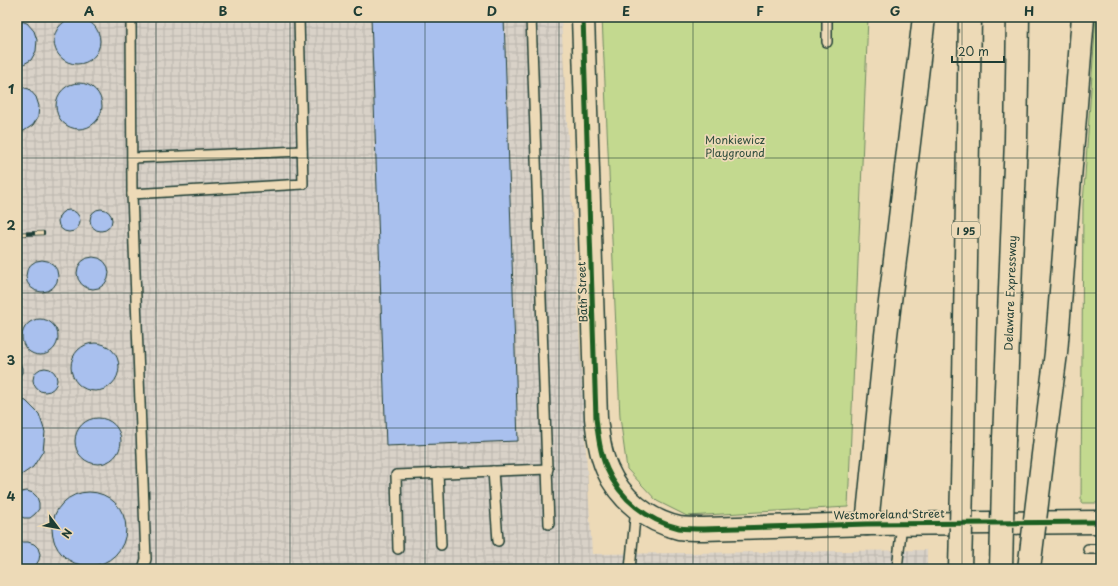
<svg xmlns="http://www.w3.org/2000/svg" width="1118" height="586" viewBox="0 0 1118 586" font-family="'Playpen Sans',sans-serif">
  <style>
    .industrial { fill: url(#industrial-grid) }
    .green { fill: #c3d98f; stroke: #718b62 }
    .building { fill: #a9c0ee; stroke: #1f3d34 }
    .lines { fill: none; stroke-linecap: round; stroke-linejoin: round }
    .lane-casing { stroke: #1f3d34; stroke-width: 12 }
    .secondary-casing { stroke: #1f3d34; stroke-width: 25 }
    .highway-casing { stroke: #1f3d34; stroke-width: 25 }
    .lane { stroke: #eddab7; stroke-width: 9 }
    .secondary { stroke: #eddab7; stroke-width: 22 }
    .highway { stroke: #eddab7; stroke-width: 22 }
    .rail-casing { stroke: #1f3d34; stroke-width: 4.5 }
    .rail { stroke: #eddab7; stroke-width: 3; stroke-dasharray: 9; stroke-linecap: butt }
    .highway-bridge-casing { stroke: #1f3d34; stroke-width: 25; stroke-linecap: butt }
    .highway-bridge { stroke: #eddab7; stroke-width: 22 }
    .cycleway-casing { stroke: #eddab7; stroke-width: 8 }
    .cycleway { stroke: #1b5e20; stroke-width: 5 }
    .grid { fill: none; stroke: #1f3d34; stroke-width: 1; stroke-opacity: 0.55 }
    .labels { text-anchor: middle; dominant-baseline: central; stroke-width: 3.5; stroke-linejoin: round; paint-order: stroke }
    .shield { fill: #eddab7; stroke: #5d6c5b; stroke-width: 1 }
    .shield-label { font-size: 10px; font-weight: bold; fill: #1f3d34 }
    .park-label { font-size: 11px; fill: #2f4d3d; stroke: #eddab7 }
    .street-label { font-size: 11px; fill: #1f3d34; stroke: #eddab7 }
    .neatline { fill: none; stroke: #1f3d34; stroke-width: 1.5 }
    .grid-label { font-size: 13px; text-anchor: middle; font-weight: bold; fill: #1f3d34 }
  </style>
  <defs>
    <pattern id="industrial-grid" width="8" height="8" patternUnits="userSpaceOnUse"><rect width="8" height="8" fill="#d9d2c8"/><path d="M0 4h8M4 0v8" fill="none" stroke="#bab5ac"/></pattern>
  </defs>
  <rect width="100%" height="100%" fill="#eddab7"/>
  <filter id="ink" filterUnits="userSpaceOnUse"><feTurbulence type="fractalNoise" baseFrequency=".025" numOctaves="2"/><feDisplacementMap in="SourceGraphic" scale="8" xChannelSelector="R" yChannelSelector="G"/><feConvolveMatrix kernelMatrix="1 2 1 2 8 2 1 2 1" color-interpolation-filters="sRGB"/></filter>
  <g filter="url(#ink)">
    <path class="industrial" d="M17 17H561L592 554 927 550V569H17Z"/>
    <g class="green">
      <path d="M602 17H868L848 507 687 516 657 501 627 469 620 417Z"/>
      <path d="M1096 17H1101V503H1081L1083 204Z"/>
    </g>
    <g class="building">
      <path d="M371 17H504L518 441 386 446Z"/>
      <circle cx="77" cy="41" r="23"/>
      <path d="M17 20 27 23 34 31 37 40 36 51 31 60 22 65 17 66Z"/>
      <circle cx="79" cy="106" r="23"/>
      <path d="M17 86 29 89 36 97 39 106 38 117 33 125 24 131 17 132Z"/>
      <circle cx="101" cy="220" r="11"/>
      <circle cx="69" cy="221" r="11"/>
      <circle cx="93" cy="273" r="16"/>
      <circle cx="42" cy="276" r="16"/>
      <circle cx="40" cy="337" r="18"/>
      <circle cx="95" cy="367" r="24"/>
      <path d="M17 360 20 363 22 368V373L17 379Z"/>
      <circle cx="45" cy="380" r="12"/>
      <path d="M17 398 26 401 39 414 45 432 43 451 33 467 17 478Z"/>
      <circle cx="98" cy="441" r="23"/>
      <path d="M27 491 33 493 37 497 39 503V509L35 514 30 518H24L17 515V494L21 492Z"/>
      <circle cx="89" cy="529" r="37"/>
      <path d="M22 542H28L34 544 38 548 40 554 39 560 36 565 31 568 25 569 17 565V545Z"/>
    </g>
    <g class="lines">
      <g class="lane-casing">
        <g id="lane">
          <path d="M128 17 131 19 132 194 146 559 143 569"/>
          <path d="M531 17 549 524"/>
          <path d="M827 17V42"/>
          <path d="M132 158 302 151"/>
          <path d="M132 194 303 184 299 17"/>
          <path d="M493 471 498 541"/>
          <path d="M438 473 441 545"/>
          <path d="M398 549 396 475 548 469"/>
          <path d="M1088 549H1101"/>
          <path d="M630 569 636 508"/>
          <path d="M897 569 902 523"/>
        </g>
      </g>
      <g class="secondary-casing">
        <path id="secondary" d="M583 17 596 418C598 435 600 453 607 469 620 499 648 521 679 528 687 529 696 529 704 529L867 524 1101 522"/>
      </g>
      <g class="highway-casing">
        <g id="highway">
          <path d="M1045 438 1056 353 1083 17"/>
          <path d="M1004 439 1016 140 1018 17"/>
          <path d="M963 442 970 17"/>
          <path d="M867 524 886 335 924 17"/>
        </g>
      </g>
      <use href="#lane" class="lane"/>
      <use href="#secondary" class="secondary"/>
      <use href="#highway" class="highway"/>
      <g class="rail-casing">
        <path id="rail" d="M17 234 43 233"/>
      </g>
      <use href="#rail" class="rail"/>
      <g class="highway-bridge-casing">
        <g id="highway-bridge">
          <path d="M960 569 963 442"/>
          <path d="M1001 569 1004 439"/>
          <path d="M1029 569 1045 438"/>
        </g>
      </g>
      <use href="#highway-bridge" class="highway-bridge"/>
      <g class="cycleway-casing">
        <path id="cycleway" d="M583 17 596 418C598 435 600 453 607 469 620 499 648 521 679 528 687 529 696 529 704 529L867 524 1101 522"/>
      </g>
      <use href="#cycleway" class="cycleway"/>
    </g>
  </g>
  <path class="grid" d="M156 17V569M290 17V569M425 17V569M559 17V569M693 17V569M828 17V569M962 17V569M17 158H1101M17 293H1101M17 428H1101"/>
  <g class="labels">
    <rect class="shield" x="952" y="222" width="28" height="16" rx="3"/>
    <g class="shield-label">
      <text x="966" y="230">I 95</text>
    </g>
    <g class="park-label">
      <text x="735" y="139">Monkiewicz<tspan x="735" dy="13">Playground</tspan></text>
    </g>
    <g class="street-label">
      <text transform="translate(582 292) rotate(-92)">Bath Street</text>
      <text transform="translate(1010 293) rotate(-88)">Delaware Expressway</text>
      <text transform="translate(889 514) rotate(-1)">Westmoreland Street</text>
    </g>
  </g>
  <rect width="1118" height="586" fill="none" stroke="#eddab7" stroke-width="44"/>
  <g transform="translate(58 528) rotate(122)" stroke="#eddab7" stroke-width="3" paint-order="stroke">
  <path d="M0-3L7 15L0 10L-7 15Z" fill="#1f3d34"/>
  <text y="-6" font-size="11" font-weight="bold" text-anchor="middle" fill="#1f3d34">N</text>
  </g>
  <path d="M952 56v6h52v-6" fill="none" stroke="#1f3d34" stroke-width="2"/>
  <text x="958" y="56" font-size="12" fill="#1f3d34" stroke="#eddab7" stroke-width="3" paint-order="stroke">20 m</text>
  <rect x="22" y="22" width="1074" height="542" class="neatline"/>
  <g class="grid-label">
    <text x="89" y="16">A</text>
    <text x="223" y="16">B</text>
    <text x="358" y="16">C</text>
    <text x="492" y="16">D</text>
    <text x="626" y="16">E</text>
    <text x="760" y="16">F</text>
    <text x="895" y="16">G</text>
    <text x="1029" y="16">H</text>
    <text x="11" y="94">1</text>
    <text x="11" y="230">2</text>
    <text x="11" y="365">3</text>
    <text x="11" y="501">4</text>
  </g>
</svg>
